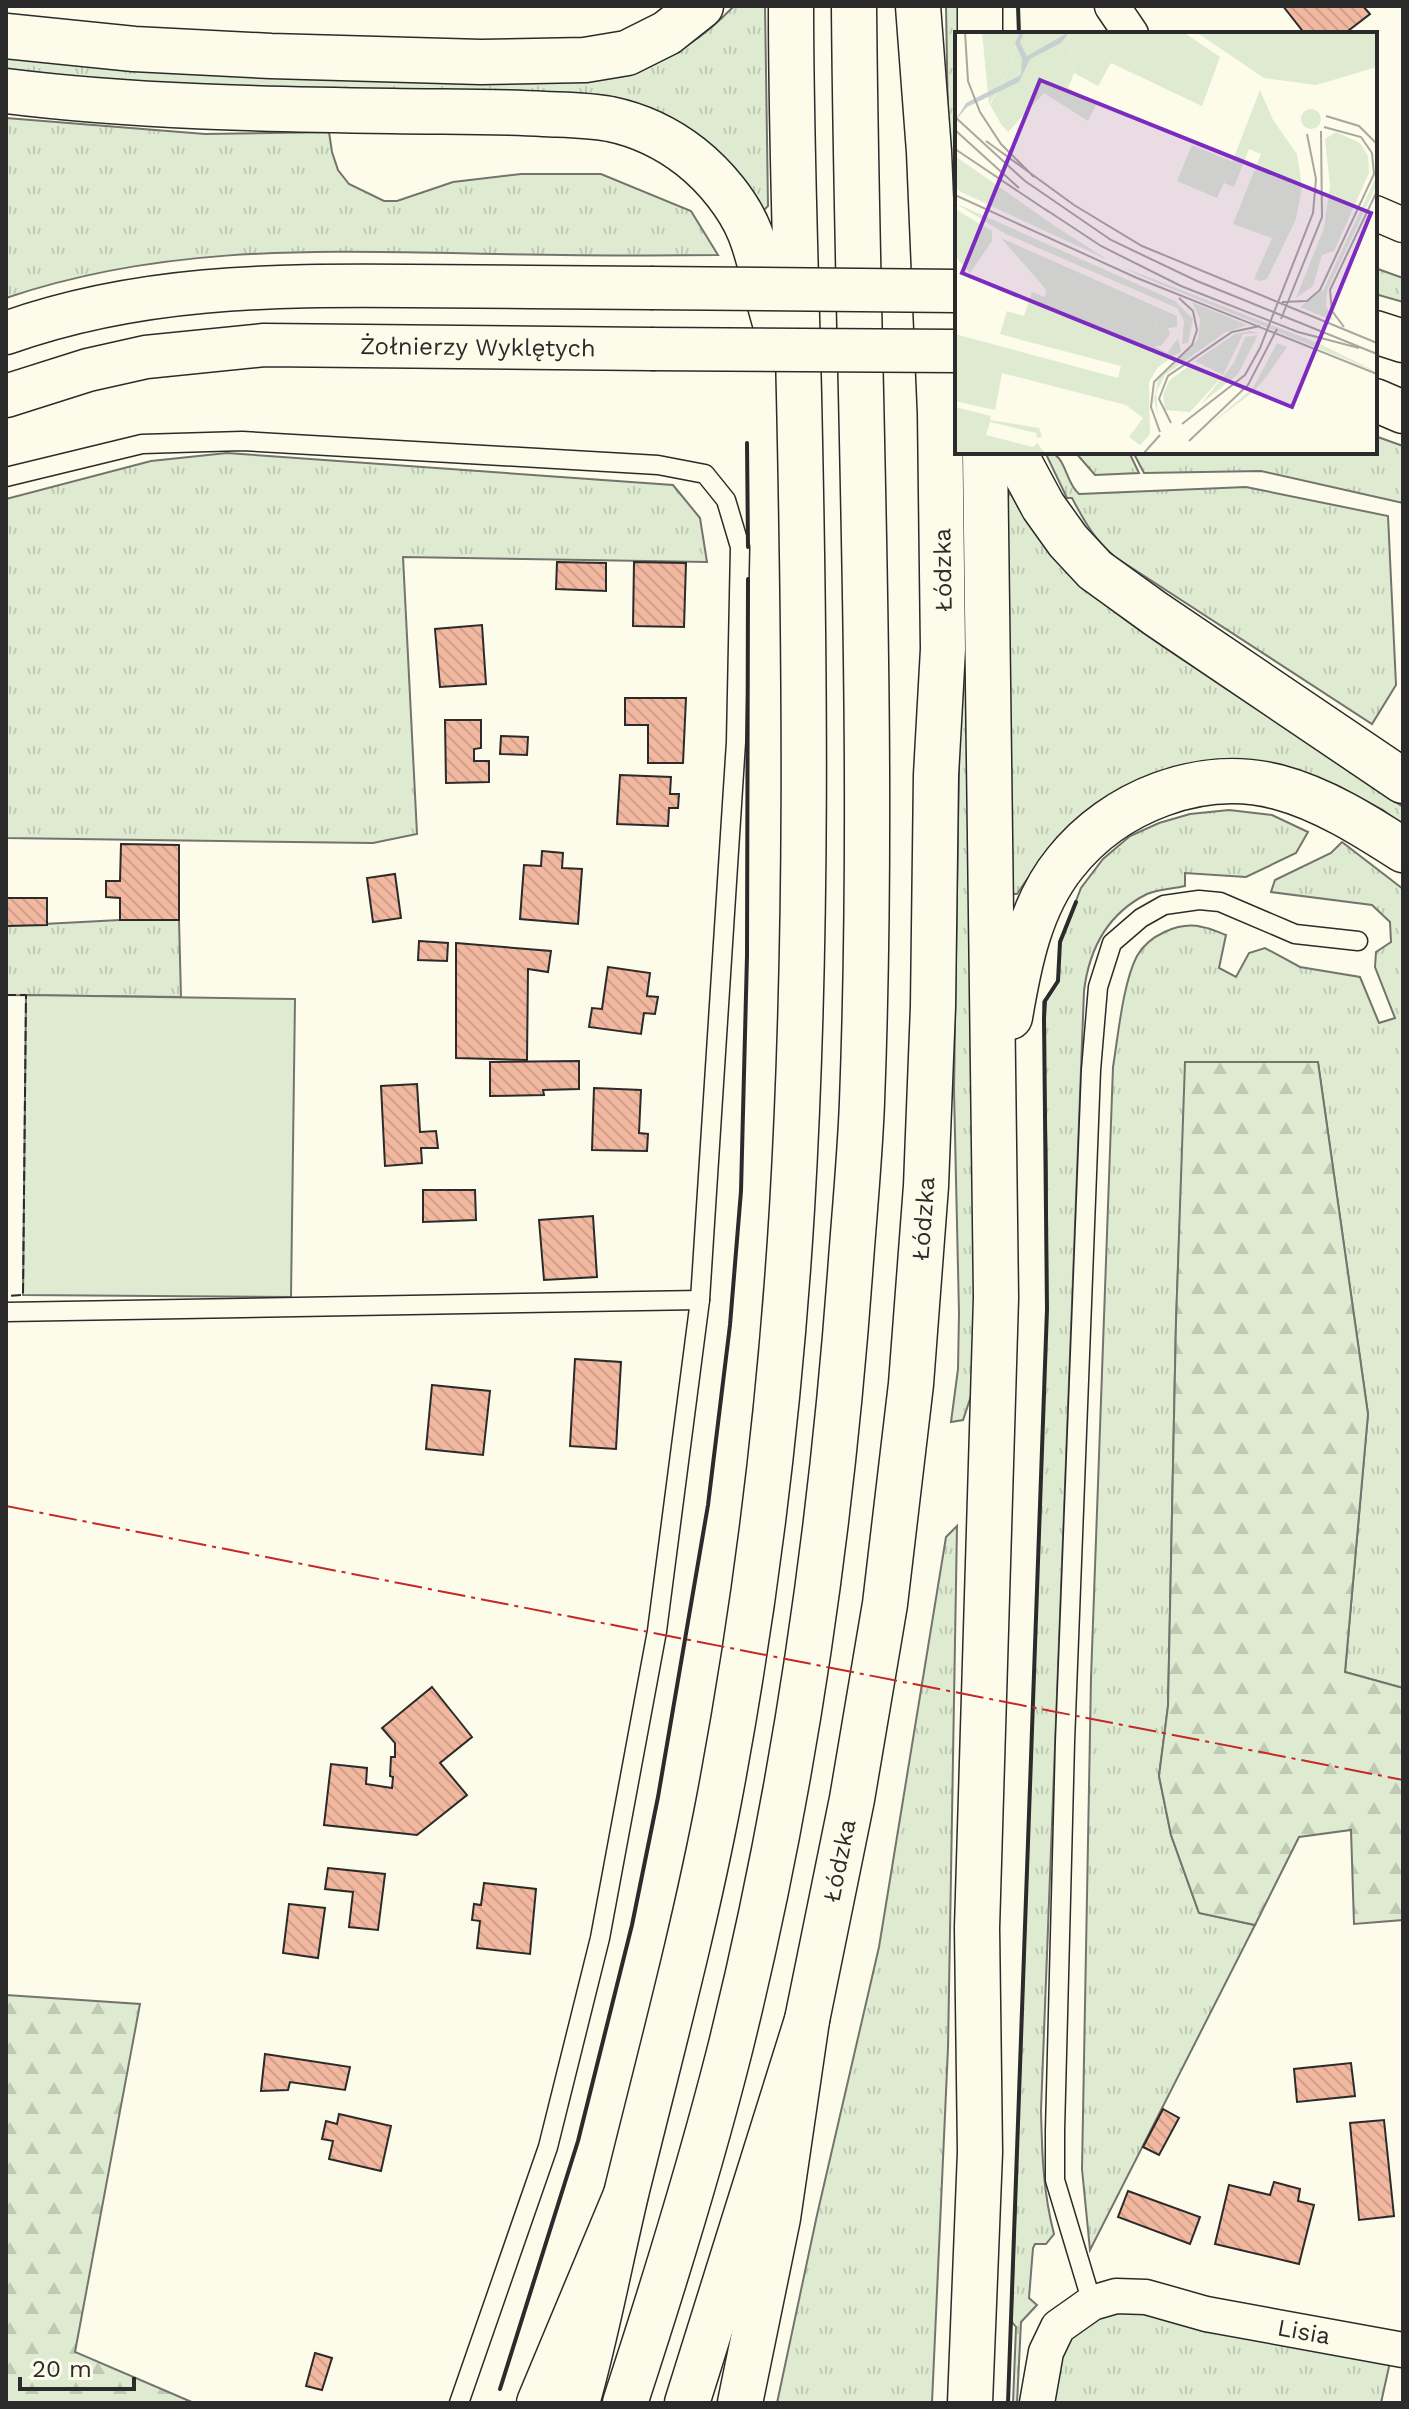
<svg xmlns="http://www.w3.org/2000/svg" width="1409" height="2409" viewBox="0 0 1409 2409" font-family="'Work Sans',sans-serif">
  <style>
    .grass { fill: url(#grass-tufts); stroke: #74746e; stroke-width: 2 }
    .forest { fill: url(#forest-firs); stroke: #74746e; stroke-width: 2 }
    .garden { fill: #deebd1; stroke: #74746e; stroke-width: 2 }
    .building { fill: url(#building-back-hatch); stroke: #2b2b2b; stroke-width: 2 }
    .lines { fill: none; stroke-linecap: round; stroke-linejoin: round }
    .service-casing { stroke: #2b2b2b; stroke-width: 21 }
    .minor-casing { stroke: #2b2b2b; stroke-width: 37 }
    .tertiary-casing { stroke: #2b2b2b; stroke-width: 45 }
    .primary-casing { stroke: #2b2b2b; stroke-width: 47 }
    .motorway-casing { stroke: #2b2b2b; stroke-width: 47 }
    .service { stroke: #fdfbea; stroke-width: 18 }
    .minor { stroke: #fdfbea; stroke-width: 34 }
    .tertiary { stroke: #fdfbea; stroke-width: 42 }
    .primary { stroke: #fdfbea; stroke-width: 44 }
    .motorway { stroke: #fdfbea; stroke-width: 44 }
    .tertiary-bridge-casing { stroke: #2b2b2b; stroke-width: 45; stroke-linecap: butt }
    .tertiary-bridge { stroke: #fdfbea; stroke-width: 42 }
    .fence { stroke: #2b2b2b; stroke-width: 2; stroke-dasharray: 10 4; stroke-linecap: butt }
    .wall { stroke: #2b2b2b; stroke-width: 4 }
    .power { stroke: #c62828; stroke-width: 2; stroke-dasharray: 28 6 4 6; stroke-linecap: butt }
    .labels { text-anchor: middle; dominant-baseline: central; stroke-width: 6; stroke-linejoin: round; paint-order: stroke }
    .street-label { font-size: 24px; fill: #2b2b2b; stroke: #fdfbea }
    .inset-road { fill: none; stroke: #a9a89e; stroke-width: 2 }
    .view { fill: #7b2cbf; fill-opacity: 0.15; stroke: #7b2cbf; stroke-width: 4 }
    .inset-edge { fill: none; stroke: #2b2b2b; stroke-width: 4 }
  </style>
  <defs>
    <pattern id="grass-tufts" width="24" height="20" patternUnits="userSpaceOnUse" patternTransform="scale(2)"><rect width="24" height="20" fill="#deebd1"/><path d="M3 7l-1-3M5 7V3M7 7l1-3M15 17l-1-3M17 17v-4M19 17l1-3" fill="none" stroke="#bfcab4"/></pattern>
    <pattern id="forest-firs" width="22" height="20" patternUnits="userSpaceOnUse" patternTransform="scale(2)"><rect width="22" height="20" fill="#deebd1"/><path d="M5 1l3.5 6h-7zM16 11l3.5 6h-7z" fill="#bfcab4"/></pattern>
    <pattern id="building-back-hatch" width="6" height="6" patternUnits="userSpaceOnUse" patternTransform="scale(2)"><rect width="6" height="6" fill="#f2b8a0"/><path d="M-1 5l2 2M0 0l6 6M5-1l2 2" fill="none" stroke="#d09e8a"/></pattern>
  </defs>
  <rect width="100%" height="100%" fill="#fdfbea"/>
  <g class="grass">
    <path d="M734 6H765L768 206 763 211 714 150 179 87 6 71V56L634 70C675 57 704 37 734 6Z"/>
    <path d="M946 6H963V34H957V452H969L980 1249 971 1396 963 1420 951 1422 958 1369 959 1313 954 1090 959 761Z"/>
    <path d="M6 118 205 134 329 132 332 152 338 170 349 184 384 201H397L453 182 521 174H601L691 211 718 255C629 256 540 255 451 253 298 250 153 248 6 298Z"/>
    <path d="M1375 268 1403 278V302L1375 294Z"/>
    <path d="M1375 436 1403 446V503L1261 471 1144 473 1133 452H1375Z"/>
    <path d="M1045 452C1067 452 1064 482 1079 494L1246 487 1388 516 1396 685 1372 724 1115 557C1093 538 1085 522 1072 498H1067Z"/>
    <path d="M1075 452H1129L1139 473 1095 475Z"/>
    <path d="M227 453 673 485 700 518 707 562 403 557 417 834 373 843 6 838V499L151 461Z"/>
    <path d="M1011 494C1055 579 1133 626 1210 678 1274 721 1340 763 1403 807V825L1383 810 1338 786 1298 771 1162 772C1093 794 1056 835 1017 894H1011L1007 495Z"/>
    <path d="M1229 810 1272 815 1308 832 1296 853 1246 877 1185 873V886C1172 889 1159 889 1147 894 1107 914 1089 950 1084 991L1041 2110C1042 2153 1043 2192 1054 2234L1046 2244H1035L1033 2248 1029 2298 1037 2305 1021 2322 1017 2403H1013L1016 2327 1012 2322V2307L1047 1309V1171L1043 1002 1058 981 1060 942 1081 888 1103 859 1130 836 1159 823 1190 814Z"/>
    <path d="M1342 842 1403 889V1688L1345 1672 1368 1414 1318 1063 1186 1062 1176 1322 1168 1706 1159 1776 1171 1835 1199 1913 1255 1925 1090 2250 1082 2169 1091 1678 1113 1067C1118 1037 1123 982 1137 956 1148 936 1179 921 1202 927 1210 928 1218 932 1226 935L1219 968 1236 977 1249 953 1265 948 1300 967 1360 977 1379 1023 1395 1018 1375 967 1376 952 1391 942 1390 922 1372 905 1271 892 1275 880 1331 853Z"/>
    <path d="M120 920H179L181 997 6 995V926Z"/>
    <path d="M957 1526 948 2048 932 2403H777L817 2215 879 1947 946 1537Z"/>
    <path d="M1131 2305 1390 2362 1381 2403H1049L1051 2373 1071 2330Z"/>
  </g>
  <g class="forest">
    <path d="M1185 1062H1318L1368 1414 1345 1672 1403 1688V1920L1354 1924 1351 1830 1299 1837 1255 1925 1199 1913 1171 1835 1159 1776 1168 1706 1176 1322Z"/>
    <path d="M6 1995 140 2004 75 2352 194 2403H6Z"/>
  </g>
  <path class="garden" d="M26 995 295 999 291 1297 23 1295Z"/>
  <g class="building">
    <path d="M1283 6H1363L1370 14 1344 34H1305Z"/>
    <path d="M557 562 606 563V591L556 589Z"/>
    <path d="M634 562 686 563 684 627 633 626Z"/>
    <path d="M482 625 486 684 440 687 435 629Z"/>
    <path d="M625 698H686L683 763H648V725H625Z"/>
    <path d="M445 720H481V748L474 749V761H489V782L446 783Z"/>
    <path d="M501 736 528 737 527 755 500 754Z"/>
    <path d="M620 775 671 777 670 794H679L678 808H669L668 826 617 824Z"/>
    <path d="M121 844 179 845V920H120V898L106 897V881H120Z"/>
    <path d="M542 851 563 853 562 868 582 869 578 924 520 919 524 865 541 866Z"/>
    <path d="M395 874 401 918 373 922 367 878Z"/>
    <path d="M6 898H47V925L6 926Z"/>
    <path d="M419 941 448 943 447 961 418 960Z"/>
    <path d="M456 943 551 951 548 972 528 969 527 1060 456 1058Z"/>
    <path d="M608 967 650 973 647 996 658 997 655 1014 644 1013 641 1034 589 1027 592 1008 602 1009Z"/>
    <path d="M579 1061V1089L543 1090 544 1095 490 1096V1062Z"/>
    <path d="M417 1084 420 1132 436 1131 438 1148H421L422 1163 385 1166 381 1086Z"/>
    <path d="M594 1088 641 1090 639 1133 648 1134 647 1151 592 1150Z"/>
    <path d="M423 1190H475L476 1220 423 1222Z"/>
    <path d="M593 1216 597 1277 544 1280 539 1220Z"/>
    <path d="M575 1359 621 1362 616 1449 570 1446Z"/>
    <path d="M432 1385 490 1391 483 1455 426 1449Z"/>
    <path d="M432 1687 472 1737 440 1763 467 1795 417 1835 324 1825 331 1764 367 1768 366 1784 392 1788 393 1777 390 1776 391 1757H395V1743L382 1728Z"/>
    <path d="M328 1868 385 1874 378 1930 349 1927 353 1892 325 1889Z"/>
    <path d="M484 1883 536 1889 530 1954 477 1948 480 1921 472 1920 474 1904 481 1905Z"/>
    <path d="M289 1904 325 1908 318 1958 283 1953Z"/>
    <path d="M265 2054 350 2067 345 2090 290 2082 288 2090 261 2091Z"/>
    <path d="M1351 2063 1355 2096 1297 2102 1294 2069Z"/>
    <path d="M1163 2109 1179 2118 1159 2155 1143 2147Z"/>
    <path d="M339 2114 391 2126 381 2171 329 2159 333 2141 322 2139 326 2121 337 2124Z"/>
    <path d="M1384 2120 1394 2216 1359 2220 1350 2123Z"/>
    <path d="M1274 2182 1300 2189 1298 2201 1314 2205 1299 2264 1215 2244 1229 2185 1270 2195Z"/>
    <path d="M1128 2191 1200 2217 1190 2244 1118 2217Z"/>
    <path d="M315 2353 332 2358 322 2390 306 2386Z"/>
  </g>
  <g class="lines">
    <g class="service-casing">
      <g id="service">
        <path d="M6 477 142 444 242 441 658 465 705 474 726 500 740 547 736 742 700 1300 657 1631 600 1938 548 2147 459 2403"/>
        <path d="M6 1312 700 1300"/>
        <path d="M1092 2303 1055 2180V2131L1065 1742 1091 1070 1098 987 1112 943 1141 918 1164 905 1199 900 1220 902 1295 934 1358 941"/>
      </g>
    </g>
    <g class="minor-casing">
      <g id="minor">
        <path d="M1112 6 1131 34"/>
        <path d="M1375 213 1403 225"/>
        <path id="s1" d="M1037 2403 1046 2352 1058 2327 1092 2303 1116 2296 1146 2297 1206 2314 1403 2350"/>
      </g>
    </g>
    <g class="tertiary-casing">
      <g id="tertiary">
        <path d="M1375 332 1403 341"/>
        <path d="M6 333C138 286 270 285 408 286 489 287 570 287 651 288"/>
        <path id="s2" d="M6 396 88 370 146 357 264 345 651 349"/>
        <path d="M1375 400 1403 412"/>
      </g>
    </g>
    <g class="primary-casing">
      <g id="primary">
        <path d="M980 34V6"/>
        <path d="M6 36 134 49 271 56 481 62 585 60 627 53 667 33 701 6"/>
        <path d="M6 91C134 107 263 109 392 111 443 112 493 111 544 114 565 115 588 115 610 119 639 125 668 139 691 157 715 176 739 205 750 233 762 263 766 296 776 326"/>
        <path d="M1014 452 1043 506 1068 541 1095 570 1156 614 1403 781"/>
        <path d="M1010 1017C1019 964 1030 906 1065 863 1114 801 1201 767 1278 787 1323 799 1364 825 1403 850"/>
        <path d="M577 2403C597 2333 610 2261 627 2190 659 2060 694 1931 719 1800 756 1605 780 1407 792 1209 808 938 805 666 799 395 796 265 791 136 791 6"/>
        <path d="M625 2403C663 2287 699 2171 729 2053 794 1793 832 1527 851 1260 855 1207 860 1154 862 1102 876 737 857 371 854 6"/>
        <path id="s3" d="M687 2403 807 2020 852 1799 885 1604 911 1384 926 1186 933 1006 936 775 943 649 940 413 929 152 918 6"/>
        <path d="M970 2403 980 2152 977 1928 996 1298 985 452"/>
      </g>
    </g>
    <g class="motorway-casing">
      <g id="motorway">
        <path d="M539 2403 625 2197"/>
        <path d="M740 2403 778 2218 807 2020"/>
      </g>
    </g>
    <use href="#service" class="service"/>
    <use href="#minor" class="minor"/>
    <use href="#tertiary" class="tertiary"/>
    <use href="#primary" class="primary"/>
    <use href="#motorway" class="motorway"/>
    <g class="tertiary-bridge-casing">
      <g id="tertiary-bridge">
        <path d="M651 288 957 291"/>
        <path d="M651 349 957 351"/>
      </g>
    </g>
    <use href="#tertiary-bridge" class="tertiary-bridge"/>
    <path class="fence" d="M6 995H26L23 1295 6 1296"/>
    <g class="wall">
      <path d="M1018 6 1019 34"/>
      <path d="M747 443 748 547"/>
      <path d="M500 2389 578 2141 632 1925 658 1797 708 1505 730 1325 741 1191 747 956 748 579"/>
      <path d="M1008 2403 1047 1309 1044 1018 1045 1001 1058 981 1060 942 1076 902"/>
    </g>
    <path class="power" d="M6 1506 1403 1780"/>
  </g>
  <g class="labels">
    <g class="street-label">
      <text stroke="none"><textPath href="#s2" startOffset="478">Żołnierzy Wyklętych</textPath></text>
      <text transform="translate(943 570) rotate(-91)">Łódzka</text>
      <text stroke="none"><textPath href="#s3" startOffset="1212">Łódzka</textPath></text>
      <text stroke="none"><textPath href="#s3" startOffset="564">Łódzka</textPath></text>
      <text stroke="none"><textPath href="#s1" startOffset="338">Lisia</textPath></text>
    </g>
  </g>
  <g transform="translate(955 32)">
    <rect width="422" height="422" fill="#fdfbea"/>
    <path d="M27 0H65L52 42 34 73ZM119 0H228L265 25 247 74 156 31 143 54 119 41 113 3ZM241 0H317L315 5 330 26 341 0H422V35L361 53 309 46ZM305 58 318 88 342 122 347 155 341 187 312 247 306 249 299 247 317 206 278 192 306 122 294 117 279 155 269 151ZM346 87a10 10 0 1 1 20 0a10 10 0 1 1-20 0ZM381 100 405 111 413 124 414 141 379 219 367 223 358 254 341 266 369 196 375 154 370 107ZM0 124 100 194 153 228 6 160 0 155ZM422 143 421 154 372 259 371 274 379 289 345 275 369 257ZM0 171 220 269 238 287 233 311 227 312 229 289 222 276 51 202ZM0 177 37 199V209L15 241 0 224ZM46 206 222 284V295L213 296 215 302 206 314H199L212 321 223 306 226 319 203 335 194 350 195 402 185 413 174 405 188 386 171 373 47 341 40 378 0 369V302L163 346 166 334 63 307 97 293 112 273 146 291 197 303 204 286 108 242 87 240 82 247ZM167 235 365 312 422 340 190 246ZM237 270 292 293 269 301 210 343 201 361 203 385 199 367 203 348 243 307 245 287ZM304 301 288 302 268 343 240 329 280 302 295 299ZM303 303 283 342 246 372 279 331 290 305ZM322 311 332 315 311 345 298 360 253 394 298 356ZM236 332 266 346 235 380 210 378 208 363 214 349ZM0 375 36 384 35 388 84 396 87 405 82 406 81 401 35 390 31 403 78 415 82 411 91 422H0Z" fill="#deebd1"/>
    <path d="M65 0H119L113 3 119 41 113 56 142 71 133 89 89 61 53 100 46 92 35 73 52 42ZM317 0H341L330 26 315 5ZM87 240 108 242 204 285 197 303 146 291 112 273 97 293 63 307 45 302 52 279 69 284 77 260 90 265 91 258 82 247Z" fill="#deebd1"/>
    <path d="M237 113 278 130 262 166 222 149Z" fill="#deebd1"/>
    <path d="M65 0H69L65 11 72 24 114 0 106 11 75 27 64 50 12 75 0 89 11 71 66 43 67 27 60 11Z" fill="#c7d0d0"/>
    <path class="inset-road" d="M10 0 13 49 25 80 46 112 79 145M371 84 404 94 422 112M0 85 70 149 156 208 242 249 422 322M0 98 64 156M31 109 119 173 187 214 422 311M0 117 94 180M0 163 182 246 422 342M90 177 146 214 226 254 343 300 404 316M327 270 352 269 365 258 419 142 417 121 406 105 369 95M326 287 367 185 366 99M389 295 377 279 375 258 422 159M216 391 204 367 213 344 277 300 305 294M227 392 290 343 305 316 358 181 361 147 352 102M205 400 196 375 199 350 237 313 242 298 238 279 224 266M234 409 293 353 322 297M188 422 205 403"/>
    <path class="view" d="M85 48 416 181 337 375 7 241Z"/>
    <rect width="422" height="422" class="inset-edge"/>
  </g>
  <rect width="1409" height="2409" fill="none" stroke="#2b2b2b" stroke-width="16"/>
  <path d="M20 2377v12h114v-12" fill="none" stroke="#2b2b2b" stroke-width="4"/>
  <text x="32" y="2377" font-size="24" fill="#2b2b2b" stroke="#fdfbea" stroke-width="6" paint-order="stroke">20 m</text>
</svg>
